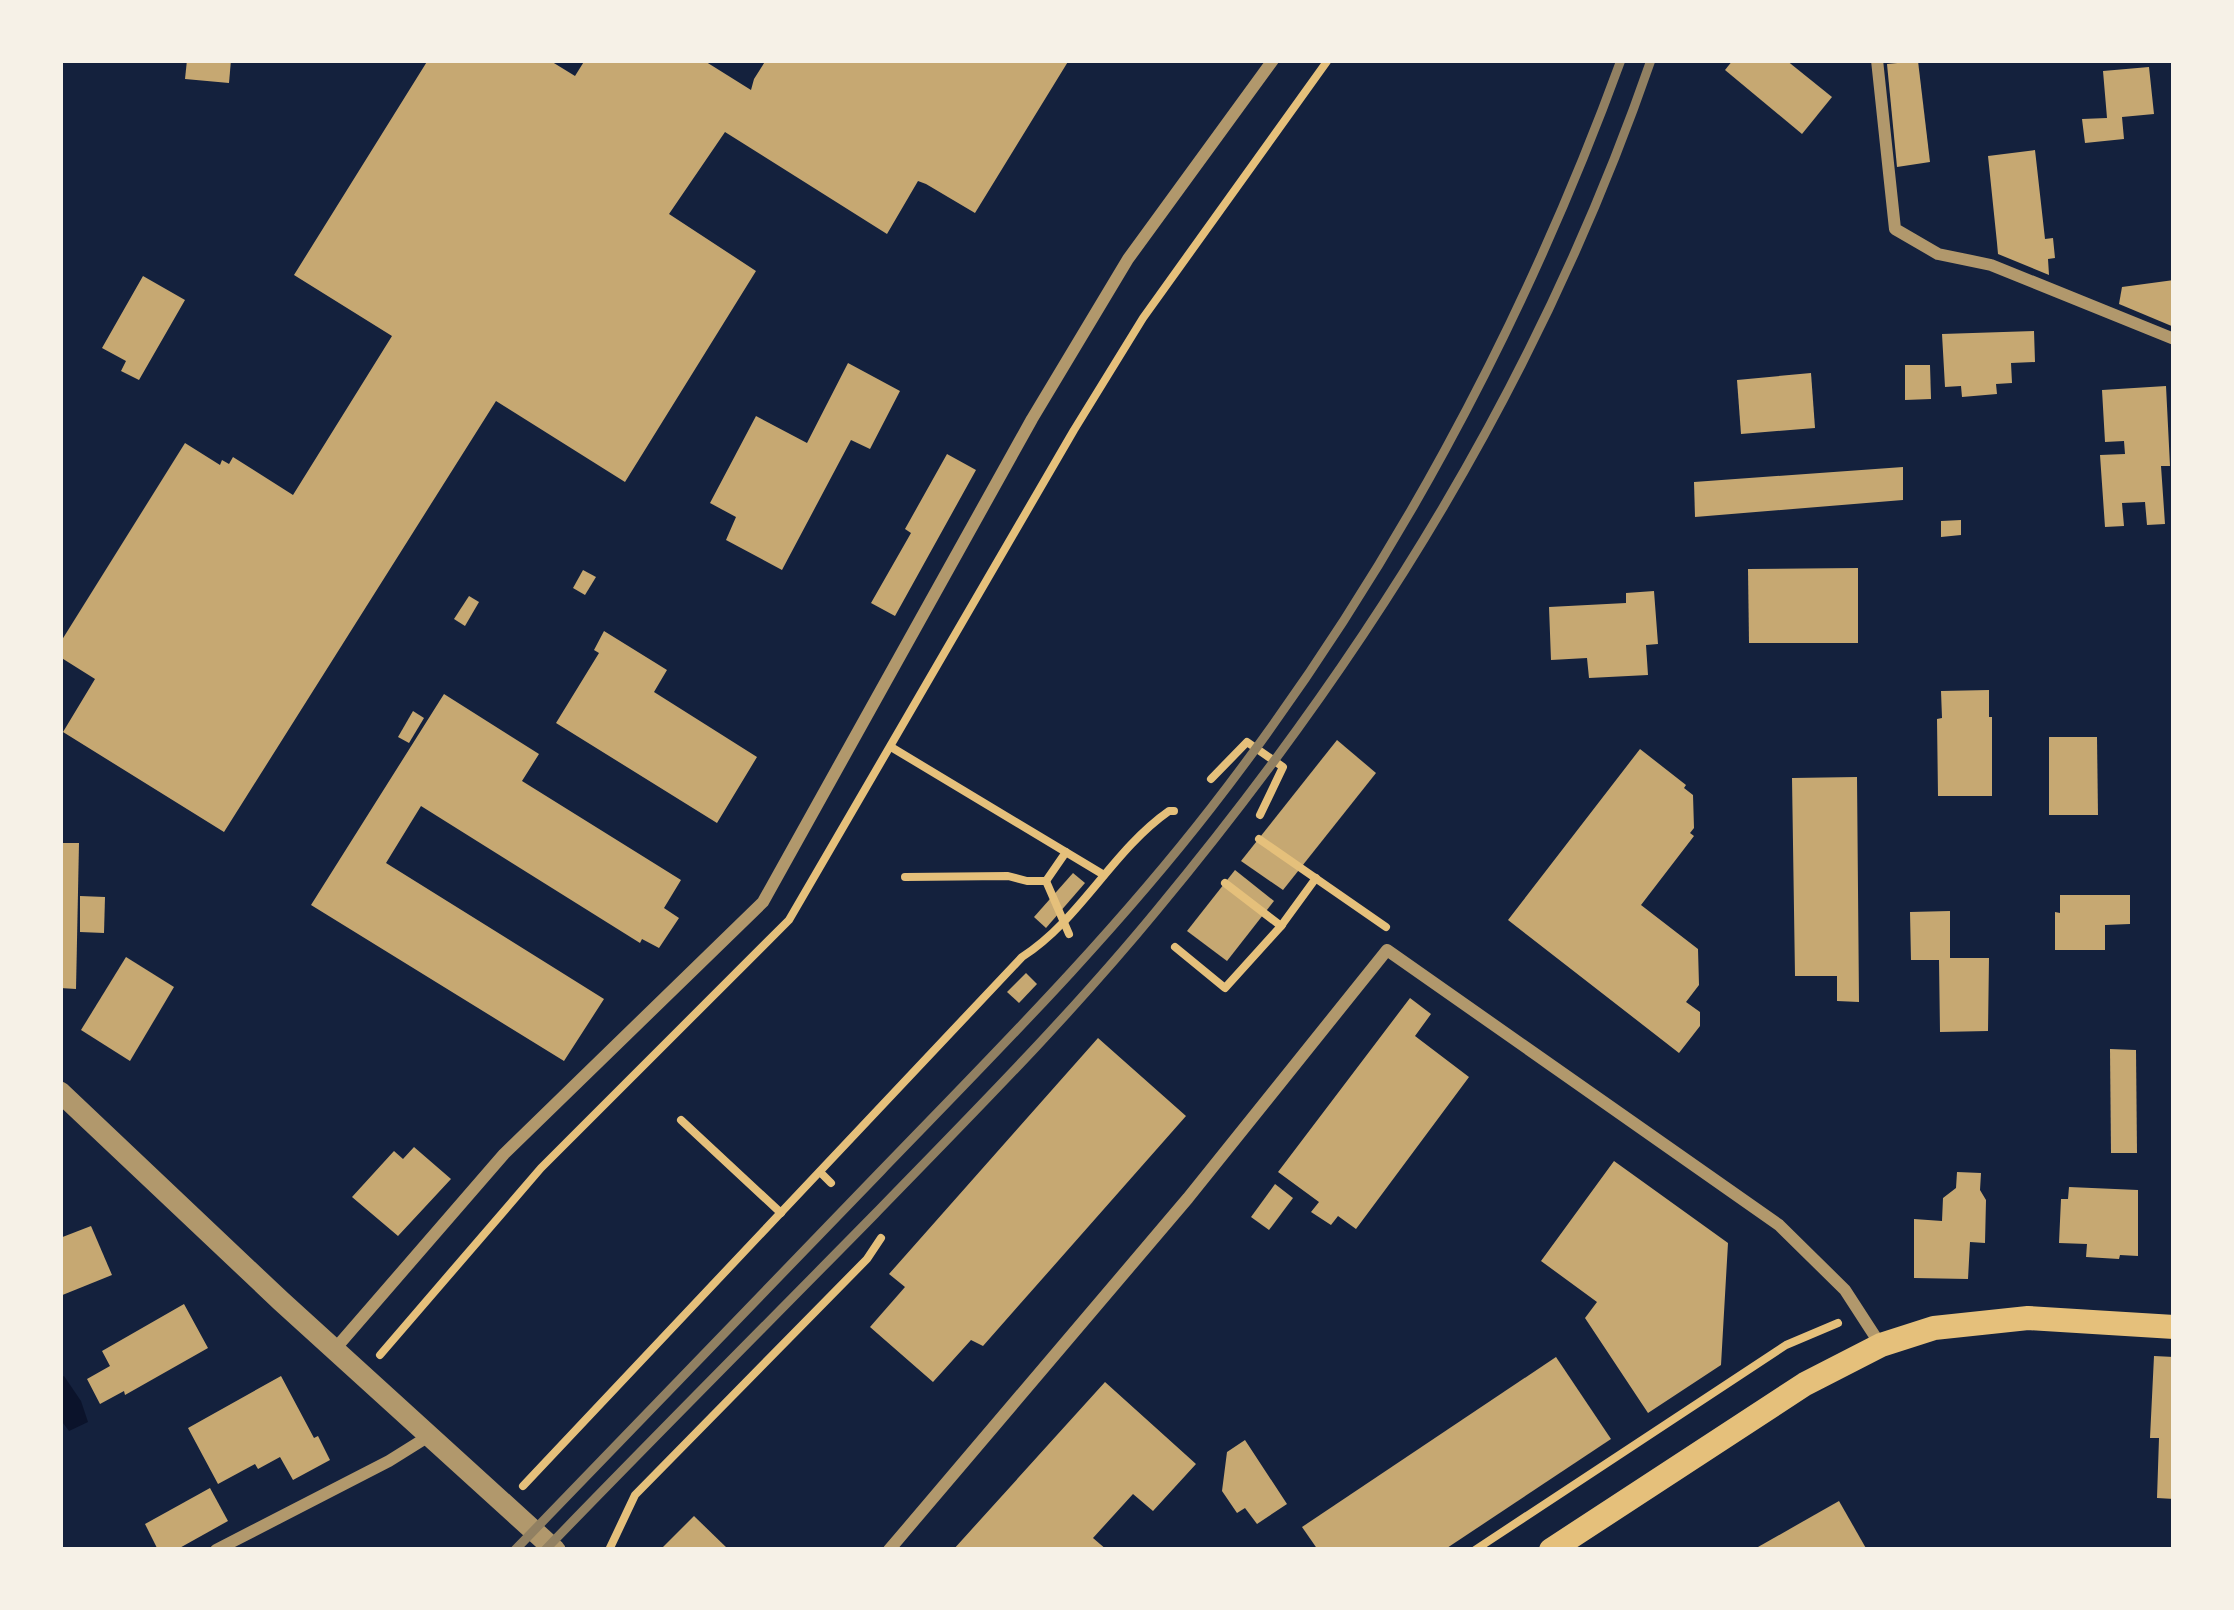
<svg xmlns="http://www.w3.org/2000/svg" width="2234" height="1610" viewBox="0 0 2234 1610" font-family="'Titillium Web',sans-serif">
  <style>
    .water { fill: #0b132b }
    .building { fill: #c6a872 }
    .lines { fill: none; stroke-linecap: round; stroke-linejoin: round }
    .path { stroke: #e5c07b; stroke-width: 8 }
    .minor { stroke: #b1986c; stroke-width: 12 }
    .tertiary { stroke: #b1986c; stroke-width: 21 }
    .secondary { stroke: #e5c07b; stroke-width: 24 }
    .rail { stroke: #918062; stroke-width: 9 }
  </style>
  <rect width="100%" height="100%" fill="#14213d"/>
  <path class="water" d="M64 1376 81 1401 88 1422 69 1431 60 1419V1378Z"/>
  <g class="building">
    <path d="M187 60H231L229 83 185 79Z"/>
    <path d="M428 60H549L575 76 585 60H703L751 90 754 79 766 60H1069L975 213 926 184 918 181 887 234 725 132 669 214 756 271 625 482 496 401 224 832 63 732 95 679 60 657V643L185 443 220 465 222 460 229 464 233 457 293 495 392 336 294 275Z"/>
    <path d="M1733 60H1786L1832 97 1802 134 1725 70Z"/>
    <path d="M1918 61 1930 162 1897 167 1887 64Z"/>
    <path d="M2149 67 2154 114 2122 117 2124 139 2085 143 2082 119 2107 118 2103 71Z"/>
    <path d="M2035 150 2045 239 2053 238 2055 258 2048 259 2049 275 1998 254 1997 243 1988 156Z"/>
    <path d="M143 276 185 300 139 380 121 371 126 361 102 348Z"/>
    <path d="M2174 280V327L2119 304 2122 287Z"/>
    <path d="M2034 331 2035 362 2011 363 2012 383 1996 384 1997 394 1962 397 1961 386 1945 387 1942 334Z"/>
    <path d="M848 363 900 391 870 449 851 440 782 570 726 540 736 517 710 503 756 416 807 443Z"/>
    <path d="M1905 365H1930L1931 399 1905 400Z"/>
    <path d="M1811 373 1815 428 1741 434 1737 380Z"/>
    <path d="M2166 386 2170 466H2161L2165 524 2147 525 2145 502 2122 503 2124 526 2105 527 2100 455 2125 454 2124 441 2105 442 2102 390Z"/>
    <path d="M947 454 976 470 895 616 871 603 911 533 905 529Z"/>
    <path d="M1903 467V500L1695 517 1694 482Z"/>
    <path d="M1961 520V535L1941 537V521Z"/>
    <path d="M1858 568V643H1749L1748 569Z"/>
    <path d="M583 570 596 577 585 595 573 588Z"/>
    <path d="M1654 591 1658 644 1646 645 1648 675 1589 678 1587 658 1551 660 1549 607 1626 603V593Z"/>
    <path d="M469 596 479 602 465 626 454 619Z"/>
    <path d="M604 631 667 670 654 692 757 757 717 823 556 723 599 653 594 650Z"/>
    <path d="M1989 690V717H1992V796H1938L1937 719 1942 718 1941 691Z"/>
    <path d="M444 694 539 754 522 781 681 880 664 908 679 918 659 948 642 939 640 943 421 806 386 863 604 999 564 1061 311 905Z"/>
    <path d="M413 711 424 718 409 743 398 737Z"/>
    <path d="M2049 737H2097L2098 815H2049Z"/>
    <path d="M1337 740 1376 773 1283 890 1241 861Z"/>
    <path d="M1640 749 1686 785 1684 788 1693 795 1694 828 1690 833 1694 836 1641 905 1698 949 1699 985 1686 1002 1700 1012V1026L1679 1053 1508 920Z"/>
    <path d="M1857 777 1859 1002 1837 1001V976H1795L1792 778Z"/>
    <path d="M60 843H79L76 989 60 988Z"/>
    <path d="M1235 870 1274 901 1227 961 1187 931Z"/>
    <path d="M1073 873 1085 883 1046 928 1034 917Z"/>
    <path d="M2060 895H2130V924L2105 925V950H2055V912L2060 913Z"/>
    <path d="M80 896 105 897 104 933 80 932Z"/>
    <path d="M1950 911V958H1989L1988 1031 1940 1032 1939 960H1911L1910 912Z"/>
    <path d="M126 957 174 987 130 1061 81 1030Z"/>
    <path d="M1026 973 1037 984 1019 1003 1007 992Z"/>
    <path d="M1410 998 1431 1014 1415 1036 1469 1077 1356 1229 1338 1216 1331 1225 1311 1212 1319 1202 1278 1172Z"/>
    <path d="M1098 1038 1186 1116 983 1346 971 1340 933 1382 870 1327 905 1287 889 1274Z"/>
    <path d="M2110 1049 2136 1050 2137 1153H2111Z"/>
    <path d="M414 1147 451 1179 398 1236 352 1197 394 1151 403 1159Z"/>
    <path d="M1614 1161 1728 1243 1721 1365 1648 1413 1585 1318 1597 1302 1541 1261Z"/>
    <path d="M1957 1172 1981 1173 1980 1190 1986 1200 1985 1243 1970 1242 1968 1279 1914 1278V1219L1942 1221 1943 1198 1956 1188Z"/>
    <path d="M1275 1184 1293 1198 1269 1230 1251 1217Z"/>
    <path d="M2069 1187 2138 1190V1256L2120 1255 2119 1259 2086 1257 2087 1244 2059 1243 2061 1199H2068Z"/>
    <path d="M91 1226 112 1275 60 1296V1238Z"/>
    <path d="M184 1304 208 1348 125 1395 124 1391 100 1404 87 1379 110 1366 102 1351Z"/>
    <path d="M2154 1356 2174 1357V1499L2157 1498 2159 1438H2150Z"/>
    <path d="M1556 1357 1611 1439 1444 1550H1318L1302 1527Z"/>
    <path d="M281 1376 314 1438 318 1436 330 1460 293 1480 280 1457 258 1469 255 1464 218 1484 188 1428Z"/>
    <path d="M1105 1382 1196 1464 1153 1511 1133 1494 1093 1538 1107 1550H953Z"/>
    <path d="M1245 1440 1287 1504 1257 1524 1245 1508 1237 1513 1222 1491 1227 1452Z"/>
    <path d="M210 1488 228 1521 176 1550H158L145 1524Z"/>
    <path d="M1839 1501 1867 1550H1760L1758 1547Z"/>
    <path d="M694 1516 729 1550H660Z"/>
  </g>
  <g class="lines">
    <g class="path">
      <path d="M891 747 1104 875"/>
      <path d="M1211 779 1247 742 1283 767 1260 815"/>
      <path d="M1259 839 1386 927"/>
      <path d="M905 877 1008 876 1027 881H1046L1066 852"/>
      <path d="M1046 881 1069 934"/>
      <path d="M1225 883 1281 926 1316 878"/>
      <path d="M1175 947 1225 988 1282 925"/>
      <path d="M681 1120 781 1213"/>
      <path d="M820 1172 831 1183"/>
      <path d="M380 1355 541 1168 789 920 1074 430 1143 318 1328 60"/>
      <path d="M523 1486 1022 957C1081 919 1112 851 1169 811H1174"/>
      <path d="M609 1550 635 1495 867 1259 881 1238"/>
      <path d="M1475 1550 1786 1345 1838 1323"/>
    </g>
    <g class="minor">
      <path d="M1877 60 1895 229 1938 254 1991 265 2174 339"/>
      <path d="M335 1349 504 1154 763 902 1032 419 1128 259 1273 60"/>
      <path d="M216 1550 389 1461 429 1436"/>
      <path d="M889 1550 1188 1198 1387 950 1779 1225 1845 1290 1880 1344"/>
    </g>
    <path class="tertiary" d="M60 1092 281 1301 555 1550"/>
    <path class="secondary" d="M1551 1550 1805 1384 1881 1345 1934 1328 2028 1318 2174 1327"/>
    <g class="rail">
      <path d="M515 1550C638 1424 759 1297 881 1171 995 1053 1110 938 1211 808 1386 583 1523 328 1621 60"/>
      <path d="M545 1550C654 1437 765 1326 875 1214 971 1115 1069 1017 1157 910 1371 652 1541 378 1651 60"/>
    </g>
  </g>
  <rect width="2234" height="1610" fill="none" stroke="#f6f1e7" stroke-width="126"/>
</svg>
